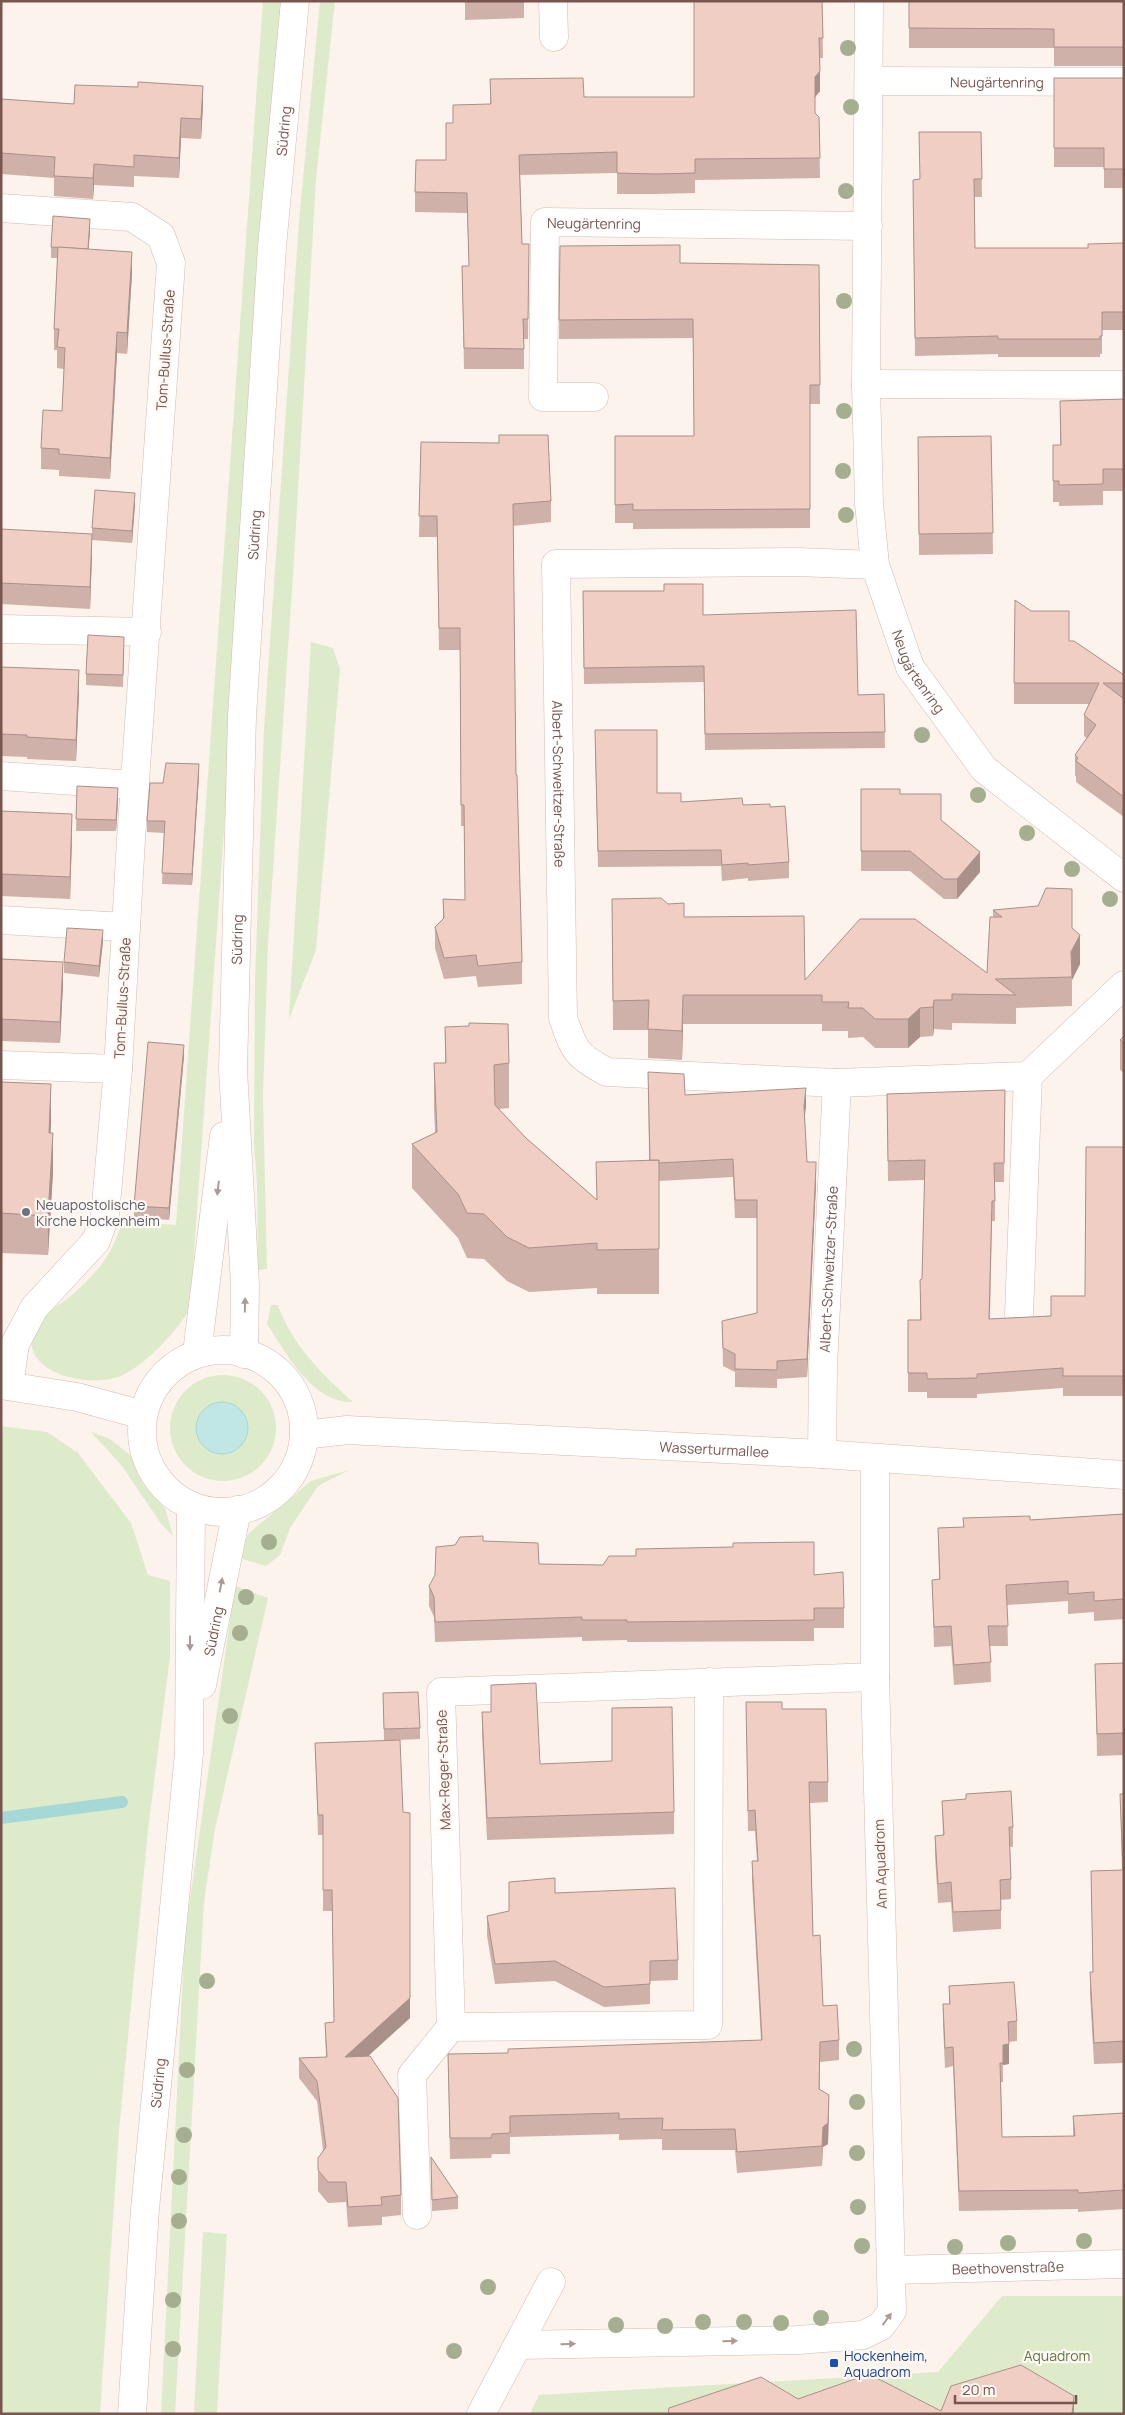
<svg xmlns="http://www.w3.org/2000/svg" width="1125" height="2415" viewBox="0 0 1125 2415" font-family="Manrope,sans-serif">
  <style>
    .green { fill: #ddebca }
    .water { fill: #c0e7e5; stroke: #a6d8d7 }
    .lines { fill: none; stroke-linecap: round; stroke-linejoin: round }
    .stream { stroke: #a6d8d7; stroke-width: 12 }
    .minor-casing { stroke: #d2bbb4; stroke-width: 29 }
    .minor { stroke: #fff; stroke-width: 28 }
    .tree { fill: #a5af8f }
    .wall { fill: #cfb1a9 }
    .shaded-wall { fill: #a99089 }
    .building { fill: #f1cec4; stroke: #a99089 }
    .oneway { fill: #ae9995 }
    .worship-dot { fill: #6b7280; stroke: #fff8f3; stroke-width: 2 }
    .transit-dot { fill: #1a4fb4; stroke: #fff8f3; stroke-width: 2 }
    .labels { text-anchor: middle; dominant-baseline: central; stroke-width: 4.5; stroke-linejoin: round; paint-order: stroke }
    .street-label { font-size: 14px; fill: #78554e; stroke: #fff8f3 }
    .worship-label { font-size: 14px; fill: #5b616d; stroke: #fff8f3; text-anchor: start }
    .transit-label { font-size: 14px; fill: #164399; stroke: #fff8f3; text-anchor: start }
    .park-label { font-size: 14px; fill: #5d7843; stroke: #fff8f3 }
  </style>
  <rect width="100%" height="100%" fill="#fcf3ec"/>
  <g class="green">
    <path d="M263 1H283L190 1309C175 1333 148 1362 123 1375 95 1389 23 1376 32 1334 37 1315 58 1307 72 1295 80 1288 89 1279 96 1271 110 1256 116 1239 123 1221L176 1225Z"/>
    <path d="M320 1H335L316 179 294 560 268 944 263 1096 267 1269 258 1270 257 1184 254 1144 255 980 264 729 299 221Z"/>
    <path d="M311 642 333 648 340 669 316 950 289 1019Z"/>
    <path d="M271 1305H278C291 1344 323 1375 353 1402 312 1403 287 1354 267 1324Z"/>
    <circle cx="223" cy="1428" r="53"/>
    <path d="M1 1426 47 1432 78 1453 131 1523 148 1575 170 1581V1656L148 1830 119 2130 100 2414H1Z"/>
    <path d="M91 1432 110 1439 130 1455 143 1485 165 1508 173 1536 162 1525 122 1466Z"/>
    <path d="M349 1470 318 1486 290 1528 280 1555 266 1566 239 1558 248 1534 311 1481Z"/>
    <path d="M235 1586 268 1598 215 1829 204 1902 175 2414H161L185 1934Z"/>
    <path d="M203 2232 227 2234 217 2414H194Z"/>
    <path d="M1002 2296H1124V2414H530L539 2395 938 2372Z"/>
  </g>
  <circle class="water" cx="222" cy="1428" r="26"/>
  <g class="lines">
    <path class="stream" d="M1 1818 122 1802"/>
    <g class="minor-casing">
      <g id="minor">
        <path d="M553 1 554 37"/>
        <path id="s1" d="M869 1 866 384 869 503 875 565 910 667 984 769 1124 878"/>
        <path id="s2" d="M869 81 1124 82"/>
        <path d="M1 208 132 217 161 236 171 263 131 839 118 1069 105 1216 96 1241 34 1308 15 1344 9 1386"/>
        <path d="M866 384 1124 385"/>
        <path id="s3" d="M594 397H543L545 222 868 226"/>
        <path id="s4" d="M875 565 797 562 556 564 563 1018C574 1050 576 1056 607 1072L837 1083 1028 1076 1124 985"/>
        <path d="M1 629 147 632"/>
        <path d="M1 776 135 785"/>
        <path d="M1 920 126 927"/>
        <path d="M1 1065 118 1069"/>
        <path d="M1019 1314 1028 1076"/>
        <circle cx="223" cy="1431" r="81"/>
        <path d="M197 1353 224 1136"/>
        <path id="s5" d="M244 1354 245 1285 233 1070 242 716 272 247 295 1"/>
        <path d="M1 1385 77 1397 143 1415"/>
        <path id="s6" d="M304 1435 347 1430 822 1454 1124 1475"/>
        <path id="s7" d="M822 1454 823 1367 837 1083"/>
        <path d="M709 1682 708 2025 451 2027 441 1692 875 1677"/>
        <path id="s8" d="M202 1685 237 1510"/>
        <path d="M417 2215 412 2075 451 2027"/>
        <path id="s9" d="M893 2270 1124 2264"/>
        <path d="M519 2345 798 2340 863 2335 881 2326 892 2311 875 1677V1459"/>
        <path id="s10" d="M132 2414 145 2209 189 1753 191 1507"/>
        <path d="M481 2414 551 2282"/>
      </g>
    </g>
    <use href="#minor" class="minor"/>
  </g>
  <g class="tree">
    <circle cx="848" cy="48" r="8"/>
    <circle cx="851" cy="107" r="8"/>
    <circle cx="846" cy="191" r="8"/>
    <circle cx="844" cy="301" r="8"/>
    <circle cx="844" cy="411" r="8"/>
    <circle cx="843" cy="471" r="8"/>
    <circle cx="846" cy="515" r="8"/>
    <circle cx="922" cy="735" r="8"/>
    <circle cx="978" cy="795" r="8"/>
    <circle cx="1027" cy="833" r="8"/>
    <circle cx="1072" cy="869" r="8"/>
    <circle cx="1110" cy="899" r="8"/>
    <circle cx="269" cy="1542" r="8"/>
    <circle cx="246" cy="1597" r="8"/>
    <circle cx="240" cy="1633" r="8"/>
    <circle cx="230" cy="1716" r="8"/>
    <circle cx="207" cy="1981" r="8"/>
    <circle cx="854" cy="2049" r="8"/>
    <circle cx="187" cy="2070" r="8"/>
    <circle cx="857" cy="2102" r="8"/>
    <circle cx="184" cy="2135" r="8"/>
    <circle cx="857" cy="2153" r="8"/>
    <circle cx="179" cy="2177" r="8"/>
    <circle cx="858" cy="2207" r="8"/>
    <circle cx="179" cy="2221" r="8"/>
    <circle cx="1084" cy="2241" r="8"/>
    <circle cx="1008" cy="2243" r="8"/>
    <circle cx="862" cy="2246" r="8"/>
    <circle cx="955" cy="2247" r="8"/>
    <circle cx="488" cy="2287" r="8"/>
    <circle cx="173" cy="2300" r="8"/>
    <circle cx="821" cy="2318" r="8"/>
    <circle cx="703" cy="2322" r="8"/>
    <circle cx="744" cy="2322" r="8"/>
    <circle cx="781" cy="2323" r="8"/>
    <circle cx="616" cy="2325" r="8"/>
    <circle cx="665" cy="2326" r="8"/>
    <circle cx="173" cy="2349" r="8"/>
    <circle cx="454" cy="2351" r="8"/>
  </g>
  <g class="wall">
    <path d="M465 1H524V18L465 20Z"/>
    <path d="M822 1 823 58H820V91L815 97V113L819 117 820 178 695 180V193L656 194H617V173L520 175 522 244H529L528 339H524V369H464L462 266H469L467 213 415 212V192L446 160 453 123 490 104V79L584 97H694Z"/>
    <path d="M909 1H1124V66H1054V48H909Z"/>
    <path d="M1054 78H1124V188H1104V167H1054Z"/>
    <path d="M1 99 74 104 203 106 201 139 181 138 179 178 134 176V187L94 185 93 199 54 196V178L1 174Z"/>
    <path d="M981 132 982 197H974L975 248H1088L1124 243V330H1102V354H1100V357H998V354L915 356 913 180 920 179Z"/>
    <path d="M90 230 88 249 132 273 127 354 117 353 110 479 59 476V470L41 469V448L62 411 64 369 57 368V350H54V329L58 258H51V247Z"/>
    <path d="M560 246 680 263 819 265 820 404H810V528L633 529V523H615V436H694L693 338 559 339Z"/>
    <path d="M1124 399V491H1103V505L1059 506V502H1053V445H1060V401Z"/>
    <path d="M991 436 993 554 919 555 918 437Z"/>
    <path d="M421 442 551 501V522L513 526 516 775 522 962V984L478 987 476 976 444 979 435 948V927L443 919V899L465 900 464 826H461L460 650H439L437 537H419Z"/>
    <path d="M135 504 132 543 92 540V528Z"/>
    <path d="M1 529 92 555 90 609 1 604Z"/>
    <path d="M583 591 703 615 858 695 884 694 885 748 705 750 704 682 584 684Z"/>
    <path d="M1069 641 1124 683V817L1076 782V776H1075V755L1087 738 1084 736V715L1089 704H1014V683Z"/>
    <path d="M124 648 123 687 86 685V674Z"/>
    <path d="M1 667 79 692 76 761 27 759V757L1 756Z"/>
    <path d="M595 746 657 793 681 802 770 807 789 862V878L748 881V878L722 881 721 866 598 867Z"/>
    <path d="M199 775 192 885 162 884 164 833 147 832V821L163 783Z"/>
    <path d="M77 786 118 800 116 831H76Z"/>
    <path d="M861 789 900 794 941 820 980 872 957 899H944L910 871H861Z"/>
    <path d="M1 811 72 836 70 899 1 896Z"/>
    <path d="M612 899 668 904 684 917 805 980 987 973 993 917V910L1072 928 1080 964 1072 980V1006L1016 1008V1024L952 1023V1030L934 1029 933 1036 920 1037 908 1048H875L863 1037 848 1038V1031H822V1024H683L682 1060 648 1058V1030H613Z"/>
    <path d="M103 941 99 977 64 973V962Z"/>
    <path d="M1 959 63 984 60 1043 1 1041Z"/>
    <path d="M445 1027 509 1063V1108L499 1109 526 1138 596 1199 649 1160 648 1072 685 1095 806 1106 804 1118 807 1162 816 1183 807 1377 777 1379V1388L735 1387V1372L723 1366 722 1321 757 1313V1218H735L733 1177 659 1181V1294H597V1288L529 1292 507 1281 484 1259 467 1258 458 1238 412 1188V1144L435 1133 434 1108V1063H445Z"/>
    <path d="M1124 1036V1073L1120 1070V1040Z"/>
    <path d="M184 1056 169 1220 134 1217V1206Z"/>
    <path d="M1 1082 51 1124 50 1133 53 1172 48 1255 1 1253Z"/>
    <path d="M1005 1090 1004 1182H995V1221H992L990 1319 1051 1316 1085 1296 1124 1147V1396H1063V1388L977 1394V1398H927V1392H908V1320H920V1280L922 1279 925 1180 888 1181 887 1094Z"/>
    <path d="M1124 1514V1619L1094 1621V1612L1068 1614V1601L1007 1605 1008 1646H990L991 1682 954 1685 951 1646 934 1647 932 1580 939 1579 938 1528 963 1527V1518L1030 1520Z"/>
    <path d="M483 1541 539 1564 814 1575 844 1608V1628H814V1641L627 1642V1640L582 1641V1637L435 1642 434 1617 429 1606V1586Z"/>
    <path d="M1124 1663V1755L1097 1756 1095 1664Z"/>
    <path d="M491 1685 540 1764 674 1812V1834L487 1840 482 1733V1712H491Z"/>
    <path d="M383 1693 420 1728V1739L398 1740 410 2018 368 2056 401 2195V2215L382 2217V2225L348 2227 346 2202 328 2203 318 2191V2170L323 2150 317 2101 299 2078V2058L326 2057 325 2023 334 2022 332 1911H323V1835H318L315 1743 384 1741Z"/>
    <path d="M746 1702 782 1709 828 1782V1802L810 1803 813 1936 823 2006 839 2040V2060L820 2062V2090L829 2115 828 2144 823 2147 822 2166 737 2173 735 2150H662V2139L619 2140V2134L510 2137V2154H492L491 2158 450 2159 448 2054 508 2053 761 2041 752 1881V1861H757L755 1831H748Z"/>
    <path d="M1120 1794H1124V2063L1094 2064 1090 1994V1972H1093L1091 1871 1122 1870Z"/>
    <path d="M942 1801 1013 1827V1847H1010L1011 1879V1899L1001 1900V1929L953 1932 951 1902 938 1903 935 1856V1836L943 1835Z"/>
    <path d="M555 1893 678 1960V1980L650 1981V2004L604 2007 555 1981 495 1984 487 1936V1916L509 1911Z"/>
    <path d="M949 1986 1017 2021V2041L1008 2042 1009 2064 1003 2065V2082H1001L1002 2137 1073 2136V2116L1124 2113V2209L1078 2212V2209L959 2211 953 2066 945 2068 943 2024V2004H949Z"/>
    <path d="M431 2157 458 2197V2209L432 2211Z"/>
  </g>
  <g class="shaded-wall">
    <path d="M820 71V91L815 97V77Z"/>
    <path d="M203 86V106L201 139V119Z"/>
    <path d="M181 118V138L179 178V158Z"/>
    <path d="M94 164V185L93 199V178Z"/>
    <path d="M90 219V230L88 260V249Z"/>
    <path d="M132 252V273L127 354V333Z"/>
    <path d="M117 332V353L110 479V458Z"/>
    <path d="M135 493V504L132 543V531Z"/>
    <path d="M92 534V555L90 609V587Z"/>
    <path d="M79 670V692L76 761V740Z"/>
    <path d="M199 764V775L192 885V874Z"/>
    <path d="M118 788V800L116 831V820Z"/>
    <path d="M72 814V836L70 899V877Z"/>
    <path d="M980 852V872L957 899V879Z"/>
    <path d="M103 930V941L99 977V966Z"/>
    <path d="M1080 935V964L1072 980 1071 952Z"/>
    <path d="M63 962V984L60 1043V1022Z"/>
    <path d="M683 995V1024L682 1060V1031Z"/>
    <path d="M934 1000V1029L933 1036V1007Z"/>
    <path d="M920 1008V1037L908 1048V1019Z"/>
    <path d="M184 1045V1056L169 1220V1208Z"/>
    <path d="M51 1084V1124L49 1172V1133Z"/>
    <path d="M806 1088V1106L804 1124V1106Z"/>
    <path d="M53 1133V1172L48 1255V1216Z"/>
    <path d="M816 1165V1183L807 1377V1359Z"/>
    <path d="M410 1813V2018L345 2077V2057Z"/>
    <path d="M1009 2044V2064L1003 2065V2045Z"/>
    <path d="M829 2095 828 2144 823 2147 822 2166 823 2127Z"/>
    <path d="M1074 2396V2414H1072Z"/>
  </g>
  <g class="building">
    <path d="M694 1H822L823 38H819L820 71 815 77V113L819 117 820 158 695 159V173L656 174 617 173V152L519 155 522 244H529L528 319H523L524 349 464 348 462 266H469L467 193 415 192 416 160H446V123H453V105L491 104 490 79 583 78 584 97H694Z"/>
    <path d="M909 1H1124V47H1054V29L909 28Z"/>
    <path d="M1054 78H1124V169H1104V148H1054Z"/>
    <path d="M138 82 203 86 201 119 181 118 179 158 134 155V167L94 164 93 178 54 176 55 157 1 153V99L74 104 75 85 138 87Z"/>
    <path d="M919 132H981L982 179H974L975 248H1088V244L1124 243V312H1102V336H1100V339H998V336L915 338 913 180 920 179Z"/>
    <path d="M53 216 90 219 88 249 51 247Z"/>
    <path d="M680 245V263L819 265 820 385H810V509L633 510V504L615 505V436H694L693 319 559 320 560 246Z"/>
    <path d="M58 247 132 252 127 333 117 332 110 458 59 454V449L41 448 43 410 62 411 65 348 57 347 59 329H54Z"/>
    <path d="M1124 399V469H1103V484L1059 485V481H1053V445H1061L1060 401Z"/>
    <path d="M499 435H548L551 501 513 504 516 775H517L522 962 478 966 476 955 444 958 435 927 444 918 443 899 465 900 464 805H461L460 628H439L437 516H419L421 442 499 443Z"/>
    <path d="M991 436 993 533 919 534 918 437Z"/>
    <path d="M95 490 135 493 132 531 92 528Z"/>
    <path d="M1 529 92 534 90 587 1 583Z"/>
    <path d="M664 584H703V615L856 610 858 695 884 694 885 732 705 734 704 666 584 668 583 591H664Z"/>
    <path d="M1015 600 1031 611H1069V641H1074L1124 675V683H1103L1124 699V797L1076 761 1078 758 1075 755 1096 725 1084 715 1099 683H1014Z"/>
    <path d="M88 635 124 637 123 675 86 674Z"/>
    <path d="M1 667 79 670 76 740 27 737V735L1 734Z"/>
    <path d="M595 730H657V793H681V802L742 798 743 805 770 804V807L785 806 789 862 748 865V863L722 865 721 850 598 851Z"/>
    <path d="M166 763 199 764 192 874 162 873 165 821H147L150 783H163Z"/>
    <path d="M77 786 118 788 116 820 76 819Z"/>
    <path d="M861 789H900V794H941V820L980 852 957 879H944L910 851H861Z"/>
    <path d="M1 811 72 814 70 877 1 874Z"/>
    <path d="M1046 888 1072 889V928L1080 935 1071 952 1072 977 995 979 1016 995 952 994V1000H934L933 1007 920 1008 908 1019H875L863 1008H848L849 1002H822V995H683L682 1031 648 1029 649 1000 613 1001 612 899 661 898 668 904 684 903V917L804 916 805 980 860 919H915L987 973 990 917H1002L993 910 1038 906Z"/>
    <path d="M67 928 103 930 99 966 64 962Z"/>
    <path d="M1 959 63 962 60 1022 1 1019Z"/>
    <path d="M469 1023 508 1024 509 1063 494 1065 495 1105 526 1138 597 1200 596 1162 659 1160V1249L597 1250V1243L529 1248 507 1237 484 1214 467 1213 458 1194 412 1144 437 1132 434 1063H446L445 1027 469 1026Z"/>
    <path d="M1124 1036V1043L1120 1040Z"/>
    <path d="M148 1042 184 1045 169 1208 134 1206Z"/>
    <path d="M648 1072 684 1074 685 1095 806 1088 804 1106 807 1162H816V1165L807 1359 777 1361V1370L735 1369V1354L723 1348 722 1321 757 1313V1200H735L733 1159 659 1163V1160H650Z"/>
    <path d="M1 1082 51 1084 49 1133H53L48 1216 1 1213Z"/>
    <path d="M1005 1090 1004 1163H994L995 1201H992L989 1319 1051 1316V1296H1085L1086 1147H1124V1376H1063V1368L977 1374V1378L927 1379V1373H908V1320H921L920 1280 922 1279 925 1160 888 1161 887 1094Z"/>
    <path d="M1124 1514V1599L1094 1601V1592L1068 1594V1581L1006 1585 1008 1626H988L991 1662 954 1665 951 1626 934 1627 932 1580 940 1579 938 1528 964 1527 963 1518 1030 1516V1520Z"/>
    <path d="M483 1536V1541L538 1543 539 1564 603 1565 609 1556H636V1549L733 1547V1543L814 1542V1575L843 1572 844 1608H814V1620L627 1622V1620H582V1617L435 1622 434 1597 429 1586 435 1575 436 1547 455 1545 460 1537Z"/>
    <path d="M1124 1663V1733L1097 1734 1095 1664Z"/>
    <path d="M536 1683 540 1764 612 1761V1708L672 1707 674 1812 487 1818 482 1712H491V1685Z"/>
    <path d="M418 1692 420 1728 384 1729 383 1693Z"/>
    <path d="M746 1702H782V1709H826L828 1782H809L813 1936 820 1935 823 2006 837 2005 839 2040 820 2042 819 2089 829 2095 828 2123 823 2127 822 2146 737 2152 735 2129 662 2130 663 2118 619 2119V2113L510 2116V2133L492 2134 491 2138H450L448 2054 508 2053V2049L762 2040 752 1861H758L755 1810 748 1811Z"/>
    <path d="M400 1740 403 1812 410 1813V1998L345 2057 370 2056 398 2098 401 2195 381 2197 382 2205 348 2207 346 2182H328L318 2170V2158L326 2147 317 2081 299 2058 327 2057 325 2023 334 2022 332 1890H323V1815H318L315 1743Z"/>
    <path d="M1011 1791 1013 1827H1009L1011 1879 1000 1880 1001 1910 953 1912 951 1882 938 1884 935 1836 944 1835 942 1801 966 1799V1794Z"/>
    <path d="M1120 1794H1124V2041L1094 2043 1090 1972H1093L1091 1871 1123 1870Z"/>
    <path d="M555 1878V1893L675 1888 678 1960 650 1961V1984L604 1987 555 1961 495 1964 487 1916 509 1911V1882Z"/>
    <path d="M1014 1982 1017 2021 1008 2022 1009 2044 1003 2045V2063H1000L1002 2137 1075 2136 1073 2116 1124 2113V2190L1078 2193V2190L959 2191 953 2047 945 2048 943 2004H950L949 1986Z"/>
    <path d="M431 2157 458 2197 432 2200Z"/>
    <path d="M1021 2365 1074 2396 1072 2414H668L669 2408 761 2377 798 2399 869 2374 941 2411 951 2386Z"/>
  </g>
  <defs><path id="oneway-solid" d="M-6-.8H1V-3.2L6.5 0L1 3.2V.8H-6Z" transform="scale(1.25)"/></defs>
  <g class="oneway">
    <use href="#oneway-solid" transform="translate(218 1188) rotate(97)"/>
    <use href="#oneway-solid" transform="translate(245 1305) rotate(-89)"/>
    <use href="#oneway-solid" transform="translate(221 1585) rotate(-79)"/>
    <use href="#oneway-solid" transform="translate(190 1643) rotate(90)"/>
    <use href="#oneway-solid" transform="translate(887 2319) rotate(-54)"/>
    <use href="#oneway-solid" transform="translate(730 2341) rotate(-1)"/>
    <use href="#oneway-solid" transform="translate(568 2344) rotate(-1)"/>
  </g>
  <circle class="worship-dot" cx="26" cy="1212" r="5"/>
  <rect class="transit-dot" x="829" y="2358" width="10" height="10" rx="2.5"/>
  <g class="labels">
    <g class="street-label">
      <text stroke="none"><textPath href="#s2" startOffset="128">Neugärtenring</textPath></text>
      <text stroke="none"><textPath href="#s5" startOffset="1225">Südring</textPath></text>
      <text stroke="none"><textPath href="#s3" startOffset="275">Neugärtenring</textPath></text>
      <text transform="translate(165 350) rotate(-86)">Tom-Bullus-Straße</text>
      <text stroke="none"><textPath href="#s5" startOffset="820">Südring</textPath></text>
      <text stroke="none"><textPath href="#s1" startOffset="680">Neugärtenring</textPath></text>
      <text stroke="none"><textPath href="#s4" startOffset="539">Albert-Schweitzer-Straße</textPath></text>
      <text stroke="none"><textPath href="#s5" startOffset="415">Südring</textPath></text>
      <text transform="translate(122 998) rotate(-87)">Tom-Bullus-Straße</text>
      <text stroke="none"><textPath href="#s7" startOffset="185">Albert-Schweitzer-Straße</textPath></text>
      <text stroke="none"><textPath href="#s6" startOffset="411">Wasserturmallee</textPath></text>
      <text stroke="none"><textPath href="#s8" startOffset="55">Südring</textPath></text>
      <text transform="translate(443 1770) rotate(-92)">Max-Reger-Straße</text>
      <text transform="translate(880 1864) rotate(-92)">Am Aquadrom</text>
      <text stroke="none"><textPath href="#s10" startOffset="332">Südring</textPath></text>
      <text stroke="none"><textPath href="#s9" startOffset="115">Beethovenstraße</textPath></text>
    </g>
    <g class="worship-label">
      <text x="36" y="1204">Neuapostolische<tspan x="36" dy="16">Kirche Hockenheim</tspan></text>
    </g>
    <g class="transit-label">
      <text x="844" y="2355">Hockenheim,<tspan x="844" dy="16">Aquadrom</tspan></text>
    </g>
    <g class="park-label">
      <text x="1057" y="2355">Aquadrom</text>
    </g>
  </g>
  <rect width="1125" height="2415" fill="none" stroke="#78554e" stroke-width="5"/>
  <path d="M955 2395v8h121v-8" fill="none" stroke="#78554e" stroke-width="2.5"/>
  <text x="962" y="2395" font-size="15" fill="#78554e" stroke="#fff8f3" stroke-width="4" paint-order="stroke">20 m</text>
</svg>
